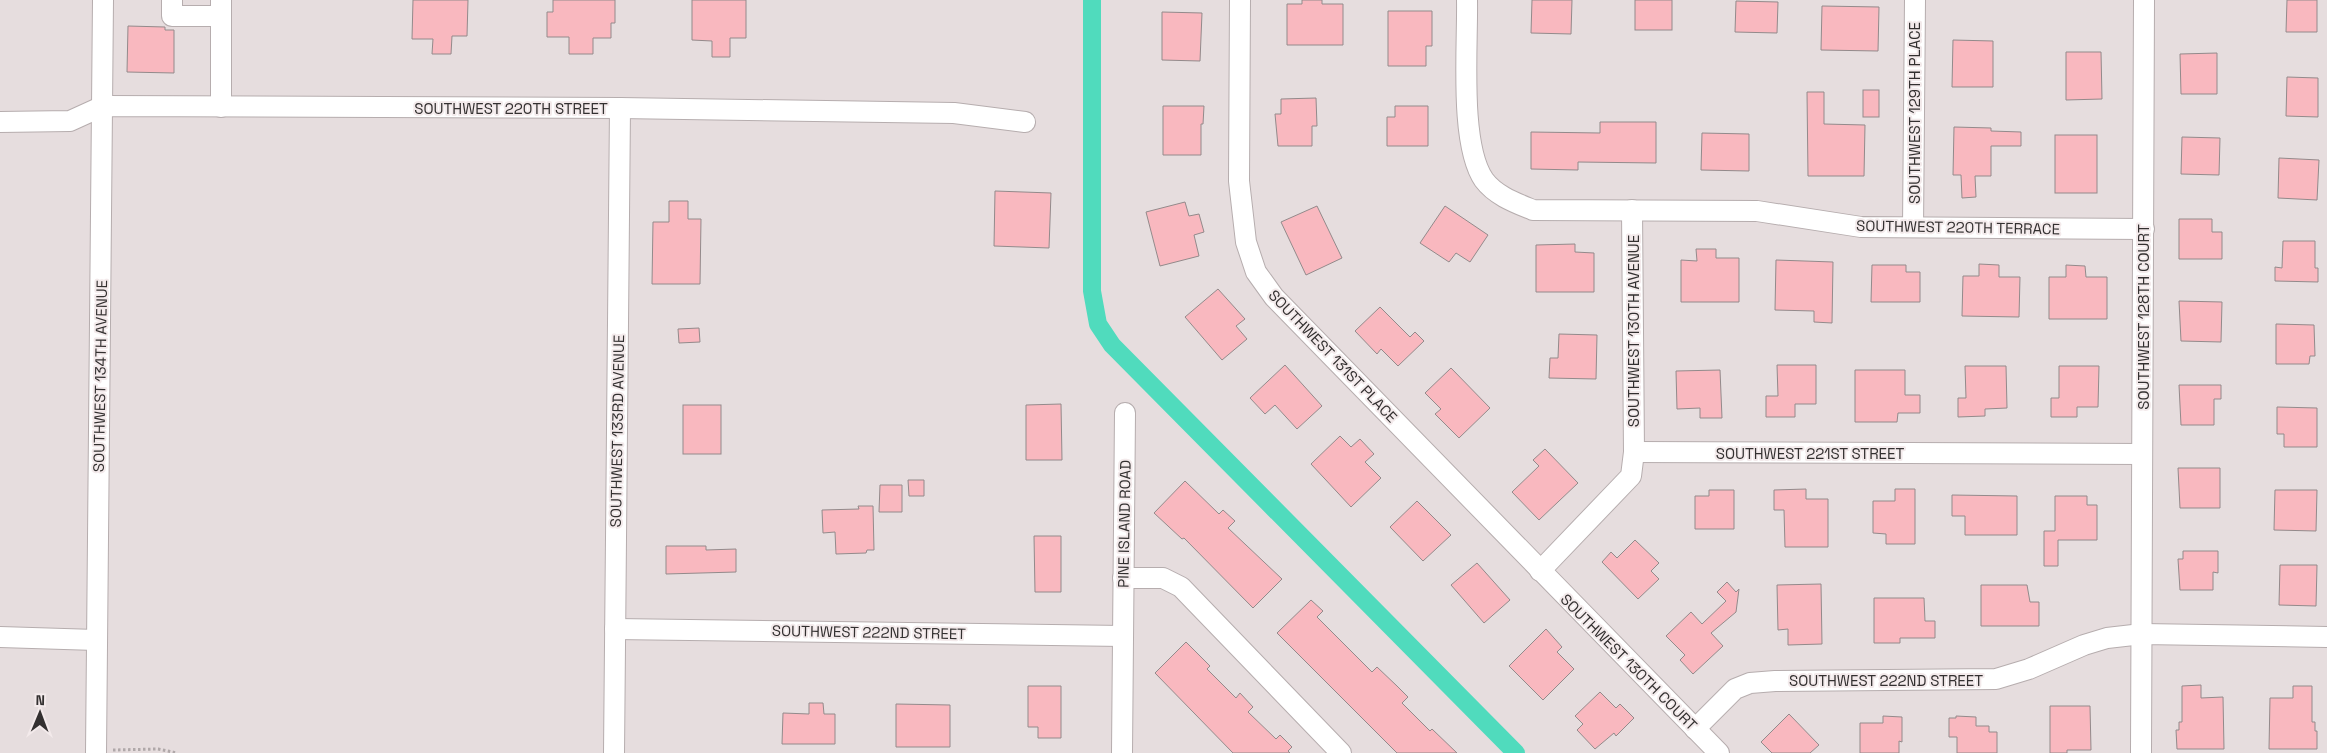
<svg xmlns="http://www.w3.org/2000/svg" width="2327" height="753" viewBox="0 0 2327 753" font-family="'Space Grotesk',sans-serif">
  <style>
    .lines { fill: none; stroke-linecap: round; stroke-linejoin: round }
    .canal { stroke: #50dbbd; stroke-width: 18 }
    .building { fill: #f9b8bf; stroke: #938a8b }
    .minor-casing { stroke: #b6adae; stroke-width: 22 }
    .path { stroke: #b0a8a9; stroke-width: 3; stroke-dasharray: 2.5 2.5; stroke-linecap: butt }
    .minor { stroke: #fff; stroke-width: 20 }
    .labels { text-anchor: middle; dominant-baseline: central; stroke-width: 4; stroke-linejoin: round; paint-order: stroke }
    .street-label { font-size: 15px; fill: #333030; stroke: #f3eaeb }
  </style>
  <rect width="100%" height="100%" fill="#e6ddde"/>
  <g class="lines">
    <path class="canal" d="M1092 0V291L1098 324 1112 345 1516 753"/>
  </g>
  <g class="building">
    <path d="M413 0H468L467 36H452L451 54H432L433 39H412Z"/>
    <path d="M553 0H615V23H611V38H593V54H569V37H547V12H553Z"/>
    <path d="M692 0H746V38H730V57H712V41L692 40Z"/>
    <path d="M1302 0H1322V4H1343V45H1287V4H1302Z"/>
    <path d="M1532 0H1572L1571 34 1531 33Z"/>
    <rect x="1635" y="0" width="37" height="30"/>
    <path d="M2287 0H2317V32H2286Z"/>
    <path d="M1736 1 1778 2 1777 33 1735 32Z"/>
    <path d="M1822 6 1879 7 1878 51 1821 50Z"/>
    <path d="M1388 11H1432V46H1426V66H1388Z"/>
    <path d="M1162 12 1202 13 1200 61 1162 60Z"/>
    <path d="M128 26 165 27V30H174V73L127 72Z"/>
    <path d="M1953 40 1993 41V87H1952Z"/>
    <path d="M2066 52H2101L2102 99 2066 100Z"/>
    <path d="M2217 53V94H2181L2180 54Z"/>
    <path d="M2287 77 2318 78V117L2286 116Z"/>
    <rect x="1863" y="90" width="16" height="27"/>
    <path d="M1807 92H1824V124L1865 125 1864 176H1808Z"/>
    <path d="M1316 98 1317 126H1312V146H1278L1275 114H1281V99Z"/>
    <path d="M1163 106H1204L1203 124H1201V155H1163Z"/>
    <path d="M1395 106H1428V146H1387V117H1395Z"/>
    <path d="M1600 122H1656V163L1578 162V170L1531 169V132L1600 133Z"/>
    <path d="M1954 127 1991 128V131L2021 132V146H1991V176H1975L1976 197 1962 198 1961 175H1953Z"/>
    <path d="M1702 133 1749 134V171L1701 170Z"/>
    <rect x="2055" y="135" width="42" height="58"/>
    <path d="M2182 137 2220 138 2219 175 2181 174Z"/>
    <path d="M2279 158 2319 160 2317 200 2278 198Z"/>
    <path d="M995 191 1051 193 1049 248 994 246Z"/>
    <path d="M669 201H688V219H701L700 284H652L653 222H669Z"/>
    <path d="M1185 202 1189 216 1199 214 1204 232 1194 235 1199 256 1160 266 1146 212Z"/>
    <path d="M1317 206 1342 258 1306 275 1281 222Z"/>
    <path d="M1445 206 1488 235 1470 262 1456 253 1449 262 1420 243Z"/>
    <path d="M2179 219H2212V232H2222V259H2179Z"/>
    <path d="M2283 241H2315V268H2318V282L2275 281V267L2282 268Z"/>
    <path d="M1575 244V252L1594 253V292H1536V245Z"/>
    <path d="M1696 249H1716V258H1739V302H1681V260L1697 261Z"/>
    <path d="M1776 260 1833 262 1832 323 1814 322V311L1775 310Z"/>
    <path d="M1979 264 1999 265V277H2020L2019 317 1962 316 1963 276H1979Z"/>
    <path d="M1872 265H1906V272H1920V302H1871Z"/>
    <path d="M2066 265 2085 266 2086 277H2107V319H2049V277H2066Z"/>
    <path d="M1218 289 1245 319 1236 326 1247 339 1222 360 1185 317Z"/>
    <path d="M2179 301 2222 302 2221 342 2181 341Z"/>
    <path d="M1380 307 1410 337 1415 332 1424 341 1398 366 1381 349 1377 354 1355 331Z"/>
    <path d="M2276 324 2314 325 2315 356H2310L2309 364H2276Z"/>
    <path d="M699 328 700 342 679 343 678 329Z"/>
    <path d="M1559 334 1597 335 1596 379 1549 378 1550 358H1558Z"/>
    <path d="M1285 365 1322 406 1297 429 1275 405 1265 414 1250 398Z"/>
    <path d="M1777 365H1816V404H1795V417H1766V396H1778Z"/>
    <path d="M1965 366H2006L2007 408 1985 409V416L1958 417V398H1966Z"/>
    <path d="M2059 366H2099L2098 407H2077V417H2051V398H2059Z"/>
    <path d="M1451 368 1490 408 1459 438 1435 414 1441 409 1425 393Z"/>
    <path d="M1720 370 1722 418H1700V408L1677 409 1676 371Z"/>
    <path d="M1855 370H1905V395H1920V413H1898L1897 422H1855Z"/>
    <path d="M2179 385H2221V399H2214V425H2181Z"/>
    <path d="M1061 404 1062 460H1026V405Z"/>
    <rect x="683" y="405" width="38" height="49"/>
    <path d="M2277 407 2317 408V447H2284V434H2277Z"/>
    <path d="M1340 436 1351 447 1360 439 1374 454 1365 462 1381 478 1351 507 1311 464Z"/>
    <path d="M1545 449 1578 483 1539 520 1512 492 1539 466 1533 460Z"/>
    <path d="M2178 468H2220V508H2180Z"/>
    <path d="M908 480H924V496H909Z"/>
    <path d="M1185 481 1219 514 1223 510 1235 521 1228 528 1282 579 1253 608 1184 538 1182 539 1154 513Z"/>
    <path d="M880 485H902V512H879Z"/>
    <path d="M1806 489V499H1828V547H1785L1784 510H1774V490Z"/>
    <path d="M1895 489H1915V544H1886V534L1873 533V501H1895Z"/>
    <path d="M1709 490H1734V529H1695V496H1709Z"/>
    <path d="M2275 490H2317L2316 531 2274 530Z"/>
    <path d="M1952 495 2017 496V535H1965V516H1952Z"/>
    <path d="M2055 496H2087V505H2097V540H2058V566H2044V531H2055Z"/>
    <path d="M1417 501 1451 535 1423 561 1390 527Z"/>
    <path d="M858 506H873L874 550H867L866 553 836 554 835 532 823 533 822 510 859 509Z"/>
    <path d="M1034 536H1061V592H1035Z"/>
    <path d="M1635 540 1659 563 1651 571 1659 579 1638 599 1602 562 1611 552 1617 558Z"/>
    <path d="M666 546H706V550L736 549V572L666 574Z"/>
    <path d="M2183 551H2218V573L2213 572V590H2180L2178 559H2183Z"/>
    <path d="M1477 563 1510 600 1484 623 1451 585Z"/>
    <path d="M2280 565H2317L2316 606 2279 605Z"/>
    <path d="M1727 582 1736 592 1739 589 1736 612 1711 633 1723 646 1693 674 1680 660 1685 655 1666 636 1691 612 1702 624 1726 601 1717 592Z"/>
    <path d="M1821 584 1822 644 1788 645V629L1778 630 1777 585Z"/>
    <path d="M1981 585H2027L2030 602H2039V626H1981Z"/>
    <path d="M1874 598H1924L1925 621H1935V638H1900V643H1874Z"/>
    <path d="M1311 600 1323 611 1317 617 1372 672 1377 667 1397 686 1408 697 1402 703 1430 731 1432 729 1457 753H1397L1277 633Z"/>
    <path d="M1546 629 1562 647 1557 652 1574 669 1543 700 1509 666Z"/>
    <path d="M1186 642 1210 666 1207 669 1236 698 1240 693 1253 707 1248 712 1276 739 1280 735 1292 747 1288 751 1290 753H1233L1155 673Z"/>
    <path d="M2201 685V698L2223 697 2224 749H2177L2176 730H2179V722H2182V686Z"/>
    <path d="M1028 686H1061V738H1038V727H1028Z"/>
    <path d="M2293 686H2312V722H2315V731H2317V749H2269L2270 698H2293Z"/>
    <path d="M1600 692 1616 708 1620 704 1634 718 1616 736 1614 733 1595 749 1577 730 1583 724 1575 716Z"/>
    <path d="M809 703H823L824 714H835V744H782L783 713 809 714Z"/>
    <path d="M896 704 950 705V747H896Z"/>
    <path d="M2050 706H2090L2091 750H2067V753H2050Z"/>
    <path d="M1789 714 1819 745 1810 753H1772L1761 742Z"/>
    <path d="M1883 716 1902 717V742L1899 741V753H1860V723H1883Z"/>
    <path d="M1956 716 1976 717V726H1989V732H1997V753H1957V737H1949V718H1956Z"/>
  </g>
  <g class="lines">
    <g class="minor-casing">
      <g id="minor">
        <path d="M172 0V16H221"/>
        <path d="M221 0V107"/>
        <path d="M1240 0 1239 181 1246 242 1256 272 1274 297 1719 753"/>
        <path d="M1467 0C1468 45 1459 144 1484 180 1496 196 1516 203 1533 210L1757 211 1861 227 2144 229"/>
        <path d="M0 122 70 121 103 106 620 108 954 113 1025 122"/>
        <path d="M1913 227 1915 0"/>
        <path d="M1634 452 2142 454"/>
        <path d="M1540 571 1631 476 1634 452 1632 210"/>
        <path d="M1123 578H1163L1181 587 1341 753"/>
        <path d="M615 629 1123 636"/>
        <path d="M0 637 96 640"/>
        <path d="M1695 729 1735 689 1750 683 1775 681 1996 679 2029 669 2084 645 2107 638 2142 634 2327 637"/>
        <path d="M96 753 103 0"/>
        <path d="M614 753 620 108"/>
        <path d="M1122 753 1125 413"/>
        <path d="M2141 753 2144 0"/>
      </g>
    </g>
    <path class="path" d="M113 750 158 749 177 753"/>
    <use href="#minor" class="minor"/>
  </g>
  <g class="labels">
    <g class="street-label">
      <text x="511" y="108">SOUTHWEST 220TH STREET</text>
      <text transform="translate(1914 113) rotate(-90)">SOUTHWEST 129TH PLACE</text>
      <text transform="translate(1958 227) rotate(1)">SOUTHWEST 220TH TERRACE</text>
      <text transform="translate(2143 317) rotate(-90)">SOUTHWEST 128TH COURT</text>
      <text transform="translate(1633 331) rotate(-90)">SOUTHWEST 130TH AVENUE</text>
      <text transform="translate(1333 356) rotate(46)">SOUTHWEST 131ST PLACE</text>
      <text transform="translate(100 376) rotate(-89)">SOUTHWEST 134TH AVENUE</text>
      <text transform="translate(617 431) rotate(-89)">SOUTHWEST 133RD AVENUE</text>
      <text x="1810" y="453">SOUTHWEST 221ST STREET</text>
      <text transform="translate(1124 524) rotate(-89)">PINE ISLAND ROAD</text>
      <text transform="translate(869 632) rotate(1)">SOUTHWEST 222ND STREET</text>
      <text transform="translate(1629 662) rotate(45)">SOUTHWEST 130TH COURT</text>
      <text x="1886" y="680">SOUTHWEST 222ND STREET</text>
    </g>
  </g>
  <g transform="translate(40 713) rotate(1)" stroke="#f3eaeb" stroke-width="4" paint-order="stroke">
  <path d="M0-4L9 19L0 12L-9 19Z" fill="#333030"/>
  <text y="-8" font-size="14" font-weight="bold" text-anchor="middle" fill="#333030">N</text>
  </g>
</svg>
